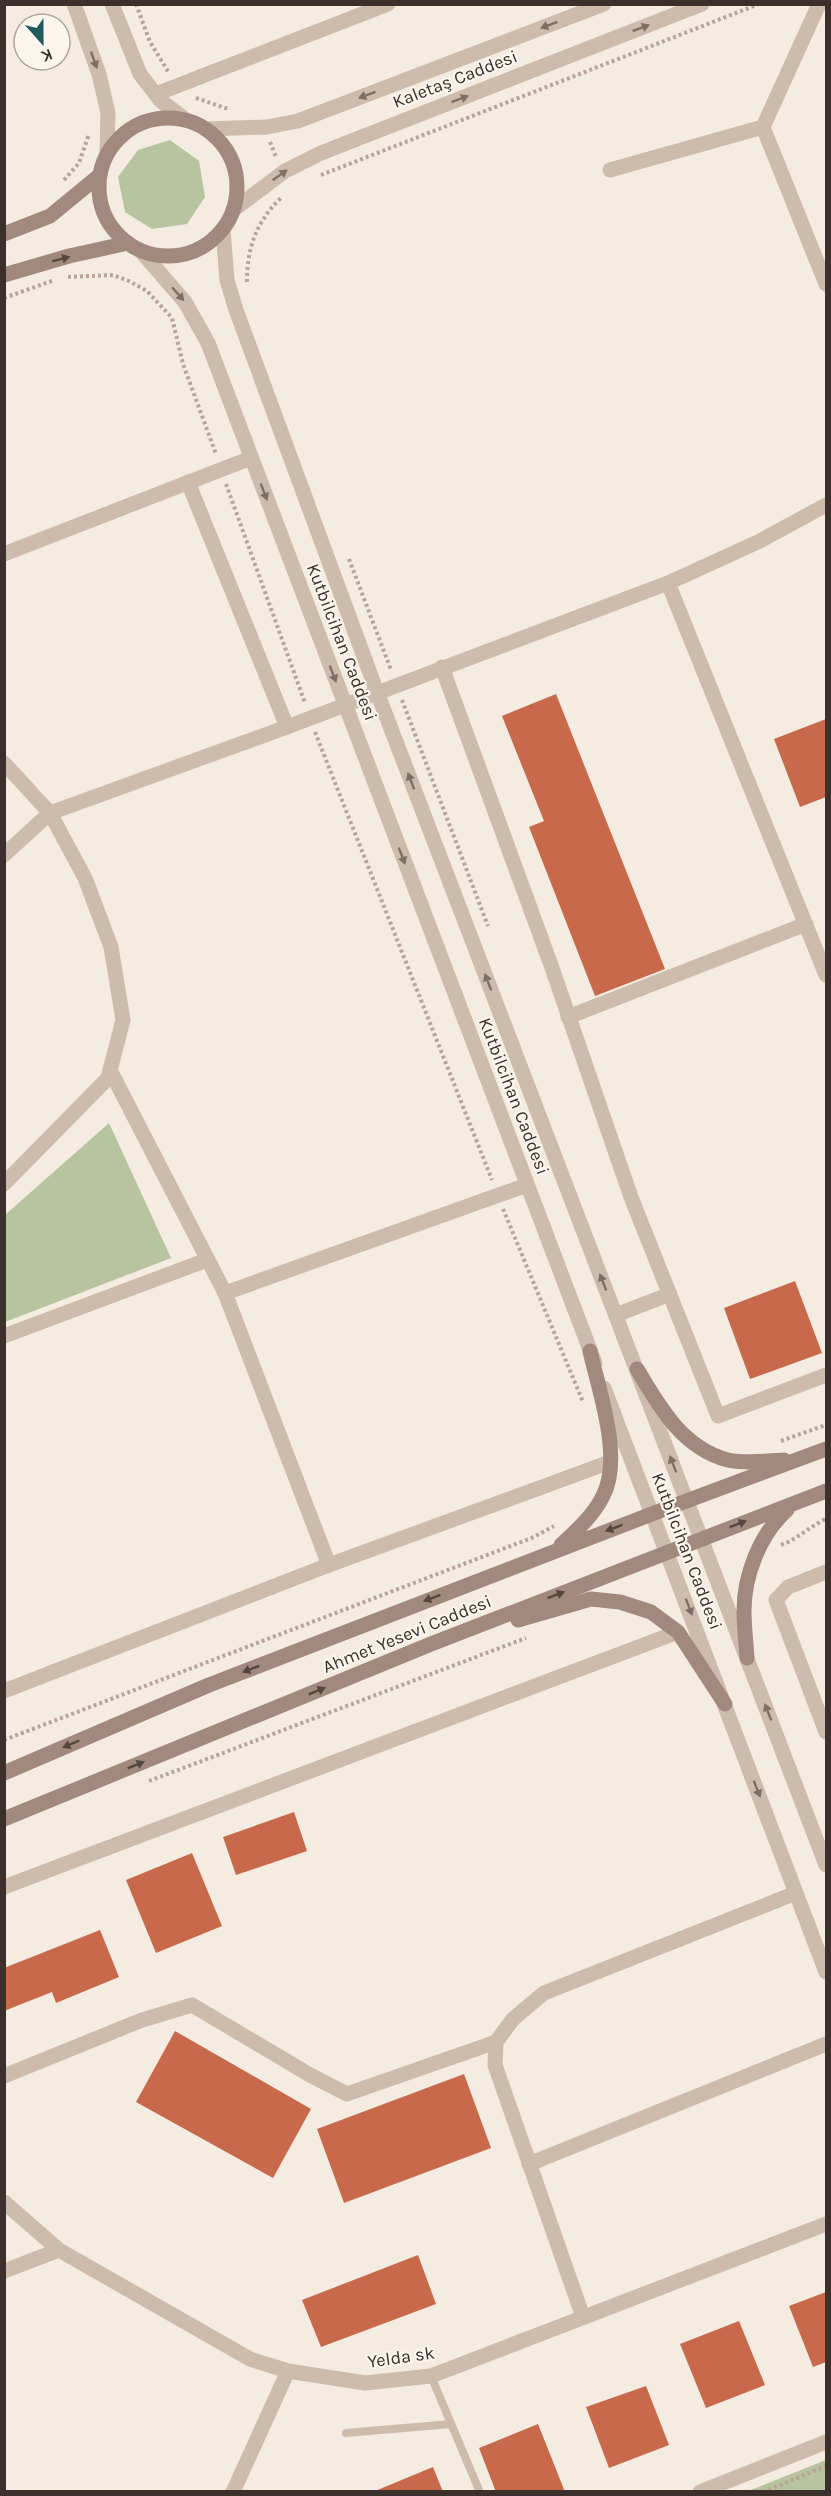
<svg xmlns="http://www.w3.org/2000/svg" width="831" height="2496" viewBox="0 0 831 2496" font-family="Karla,sans-serif">
  <style>
    .green { fill: #b8c4a0 }
    .building { fill: #c8694b }
    .lines { fill: none; stroke-linecap: round; stroke-linejoin: round }
    .path { stroke: #b9a596; stroke-width: 4; stroke-dasharray: 3 3; stroke-linecap: butt }
    .service { stroke: #cdbbac; stroke-width: 8 }
    .minor { stroke: #cdbbac; stroke-width: 15 }
    .tertiary { stroke: #cdbbac; stroke-width: 15 }
    .secondary { stroke: #a18a7d; stroke-width: 15 }
    .oneway { fill: #7d6f65 }
    .oneway2 { fill: #544640 }
    .labels { text-anchor: middle; dominant-baseline: central; stroke-width: 4.5; stroke-linejoin: round; paint-order: stroke }
    .street-label { font-size: 18px; fill: #3b302b; stroke: #fbf5ee }
  </style>
  <rect width="100%" height="100%" fill="#f4ebe1"/>
  <g class="green">
    <path d="M170 140 199 161 205 197 187 224 152 229 125 212 118 177 138 150Z"/>
    <path d="M109 1123 171 1258 5 1322V1215Z"/>
    <path d="M826 2460V2491H748Z"/>
  </g>
  <g class="building">
    <path d="M556 694 665 969 595 996 529 827 544 821 502 716Z"/>
    <path d="M826 719V797L800 807 774 739Z"/>
    <path d="M795 1281 822 1353 750 1379 724 1308Z"/>
    <path d="M294 1812 307 1851 236 1875 223 1837Z"/>
    <path d="M192 1853 222 1926 156 1953 126 1880Z"/>
    <path d="M100 1930 119 1977 56 2003 52 1992 4 2011V1968Z"/>
    <path d="M175 2031 311 2109 273 2178 136 2102Z"/>
    <path d="M464 2074 491 2148 344 2203 317 2129Z"/>
    <path d="M418 2255 436 2304 321 2347 302 2300Z"/>
    <path d="M826 2292V2362L813 2367 789 2306Z"/>
    <path d="M739 2321 765 2385 706 2408 680 2344Z"/>
    <path d="M646 2386 669 2445 609 2468 586 2407Z"/>
    <path d="M538 2424 565 2492H496L479 2448Z"/>
    <path d="M433 2467 443 2492H375V2491Z"/>
  </g>
  <g class="lines">
    <g class="path">
      <path d="M136 4 150 42 169 73"/>
      <path d="M196 98 228 109"/>
      <path d="M270 142 276 157"/>
      <path d="M321 175 759 4"/>
      <path d="M64 180 79 163 89 134"/>
      <path d="M68 277 113 275 129 281 147 291 172 318 183 364 216 454"/>
      <path d="M247 282C247 248 256 222 281 198"/>
      <path d="M4 298 52 281"/>
      <path d="M226 484 305 703"/>
      <path d="M349 559 391 670"/>
      <path d="M402 700 488 926"/>
      <path d="M315 732 492 1180"/>
      <path d="M503 1209 583 1402"/>
      <path d="M781 1441 826 1425"/>
      <path d="M781 1545C798 1539 810 1526 826 1519"/>
      <path d="M4 1740 534 1537 554 1526"/>
      <path d="M149 1781 526 1638"/>
      <path d="M763 2492 826 2466"/>
    </g>
    <g class="service">
      <path d="M431 2376 479 2490"/>
      <path d="M346 2433 451 2424"/>
    </g>
    <g class="minor">
      <path d="M156 94 388 4"/>
      <path d="M763 127 826 284"/>
      <path d="M610 170 763 127 819 4"/>
      <path d="M188 482 287 727"/>
      <path d="M4 554 251 458"/>
      <path d="M668 583 826 975"/>
      <path d="M442 667 551 965 631 1197 718 1416 826 1375"/>
      <path d="M4 763 50 813 85 878 111 947 123 1020 108 1078 4 1184"/>
      <path d="M4 855 50 813 287 727 668 583 760 541 826 505"/>
      <path d="M568 1017 806 924"/>
      <path d="M110 1070 225 1293 329 1565"/>
      <path d="M225 1293 527 1185"/>
      <path d="M616 1315 670 1294"/>
      <path d="M4 1336 207 1260"/>
      <path d="M826 1572 788 1587 776 1600 826 1732"/>
      <path d="M4 1691 329 1565 610 1462"/>
      <path d="M4 1887 678 1632"/>
      <path d="M4 2076 142 2020 192 2005 310 2075 347 2094 496 2042"/>
      <path d="M529 2164 826 2044"/>
      <path d="M4 2202 59 2250 250 2359 288 2371 365 2383 431 2376 826 2224"/>
      <path d="M4 2271 59 2250"/>
      <path d="M583 2317 495 2065 496 2042 513 2019 544 1993 796 1893"/>
      <path d="M233 2492 288 2371"/>
      <path d="M700 2492 826 2442"/>
    </g>
    <g class="tertiary">
      <path d="M74 4 99 74 108 113 107 153"/>
      <path d="M112 4 140 74 160 100 186 120"/>
      <path d="M207 129 267 127 298 121 604 4"/>
      <path d="M233 210 285 171 321 153 702 4"/>
      <path d="M223 230 227 280 236 310 377 692 826 1865"/>
      <path d="M140 250 185 302 208 343 595 1363"/>
      <path d="M604 1388 826 1972"/>
    </g>
    <g class="secondary">
      <circle cx="168" cy="187" r="69"/>
      <path d="M4 234 50 216 100 175"/>
      <path d="M4 275 69 256 128 243"/>
      <path d="M637 1369C659 1406 682 1448 728 1460 746 1464 766 1461 784 1460"/>
      <path d="M561 1545C577 1530 593 1516 603 1496 623 1458 599 1391 590 1351"/>
      <path d="M518 1620 591 1599 620 1602 651 1612 678 1632 725 1704"/>
      <path d="M747 1658C746 1642 744 1626 744 1611 744 1575 760 1534 787 1510"/>
      <path d="M4 1773 209 1685 657 1512 826 1449"/>
      <path d="M4 1819 431 1644 826 1491"/>
    </g>
  </g>
  <defs><path id="oneway-solid" d="M-6-.8H1V-3.2L6.5 0L1 3.2V.8H-6Z" transform="scale(1.5)"/></defs>
  <g class="oneway">
    <use href="#oneway-solid" transform="translate(549 25) rotate(159)"/>
    <use href="#oneway-solid" transform="translate(641 28) rotate(-21)"/>
    <use href="#oneway-solid" transform="translate(94 60) rotate(70)"/>
    <use href="#oneway-solid" transform="translate(367 95) rotate(159)"/>
    <use href="#oneway-solid" transform="translate(460 99) rotate(-21)"/>
    <use href="#oneway-solid" transform="translate(280 175) rotate(-35)"/>
    <use href="#oneway-solid" transform="translate(178 294) rotate(49)"/>
    <use href="#oneway-solid" transform="translate(264 492) rotate(69)"/>
    <use href="#oneway-solid" transform="translate(333 674) rotate(69)"/>
    <use href="#oneway-solid" transform="translate(411 781) rotate(-111)"/>
    <use href="#oneway-solid" transform="translate(402 856) rotate(69)"/>
    <use href="#oneway-solid" transform="translate(488 982) rotate(-111)"/>
    <use href="#oneway-solid" transform="translate(603 1282) rotate(-111)"/>
    <use href="#oneway-solid" transform="translate(673 1464) rotate(-111)"/>
    <use href="#oneway-solid" transform="translate(689 1607) rotate(69)"/>
    <use href="#oneway-solid" transform="translate(768 1712) rotate(-111)"/>
    <use href="#oneway-solid" transform="translate(757 1789) rotate(69)"/>
  </g>
  <g class="oneway2">
    <use href="#oneway-solid" transform="translate(61 259) rotate(-15)"/>
    <use href="#oneway-solid" transform="translate(738 1524) rotate(-21)"/>
    <use href="#oneway-solid" transform="translate(614 1528) rotate(159)"/>
    <use href="#oneway-solid" transform="translate(556 1595) rotate(-21)"/>
    <use href="#oneway-solid" transform="translate(432 1598) rotate(159)"/>
    <use href="#oneway-solid" transform="translate(251 1669) rotate(159)"/>
    <use href="#oneway-solid" transform="translate(317 1691) rotate(-22)"/>
    <use href="#oneway-solid" transform="translate(71 1744) rotate(157)"/>
    <use href="#oneway-solid" transform="translate(136 1765) rotate(-22)"/>
  </g>
  <g class="labels">
    <g class="street-label">
      <text transform="translate(455 79) rotate(-21)">Kaletaş Caddesi</text>
      <text transform="translate(342 642) rotate(69)">Kutbilcihan Caddesi</text>
      <text transform="translate(514 1096) rotate(69)">Kutbilcihan Caddesi</text>
      <text transform="translate(687 1551) rotate(69)">Kutbilcihan Caddesi</text>
      <text transform="translate(407 1634) rotate(-22)">Ahmet Yesevi Caddesi</text>
      <text transform="translate(401 2357) rotate(-8)">Yelda sk</text>
    </g>
  </g>
  <rect width="831" height="2496" fill="none" stroke="#3b302b" stroke-width="12"/>
  <g transform="translate(42 42) rotate(159)"><circle r="28" fill="#fbf5ee" stroke="#aea6a0" stroke-width="1.5"/>
  <path d="M0-4.5L10 22L0 15L-10 22Z" fill="#1f5a5e"/>
  <text y="-9" font-size="16" font-weight="bold" text-anchor="middle" fill="#3b302b">K</text>
  </g>
</svg>
